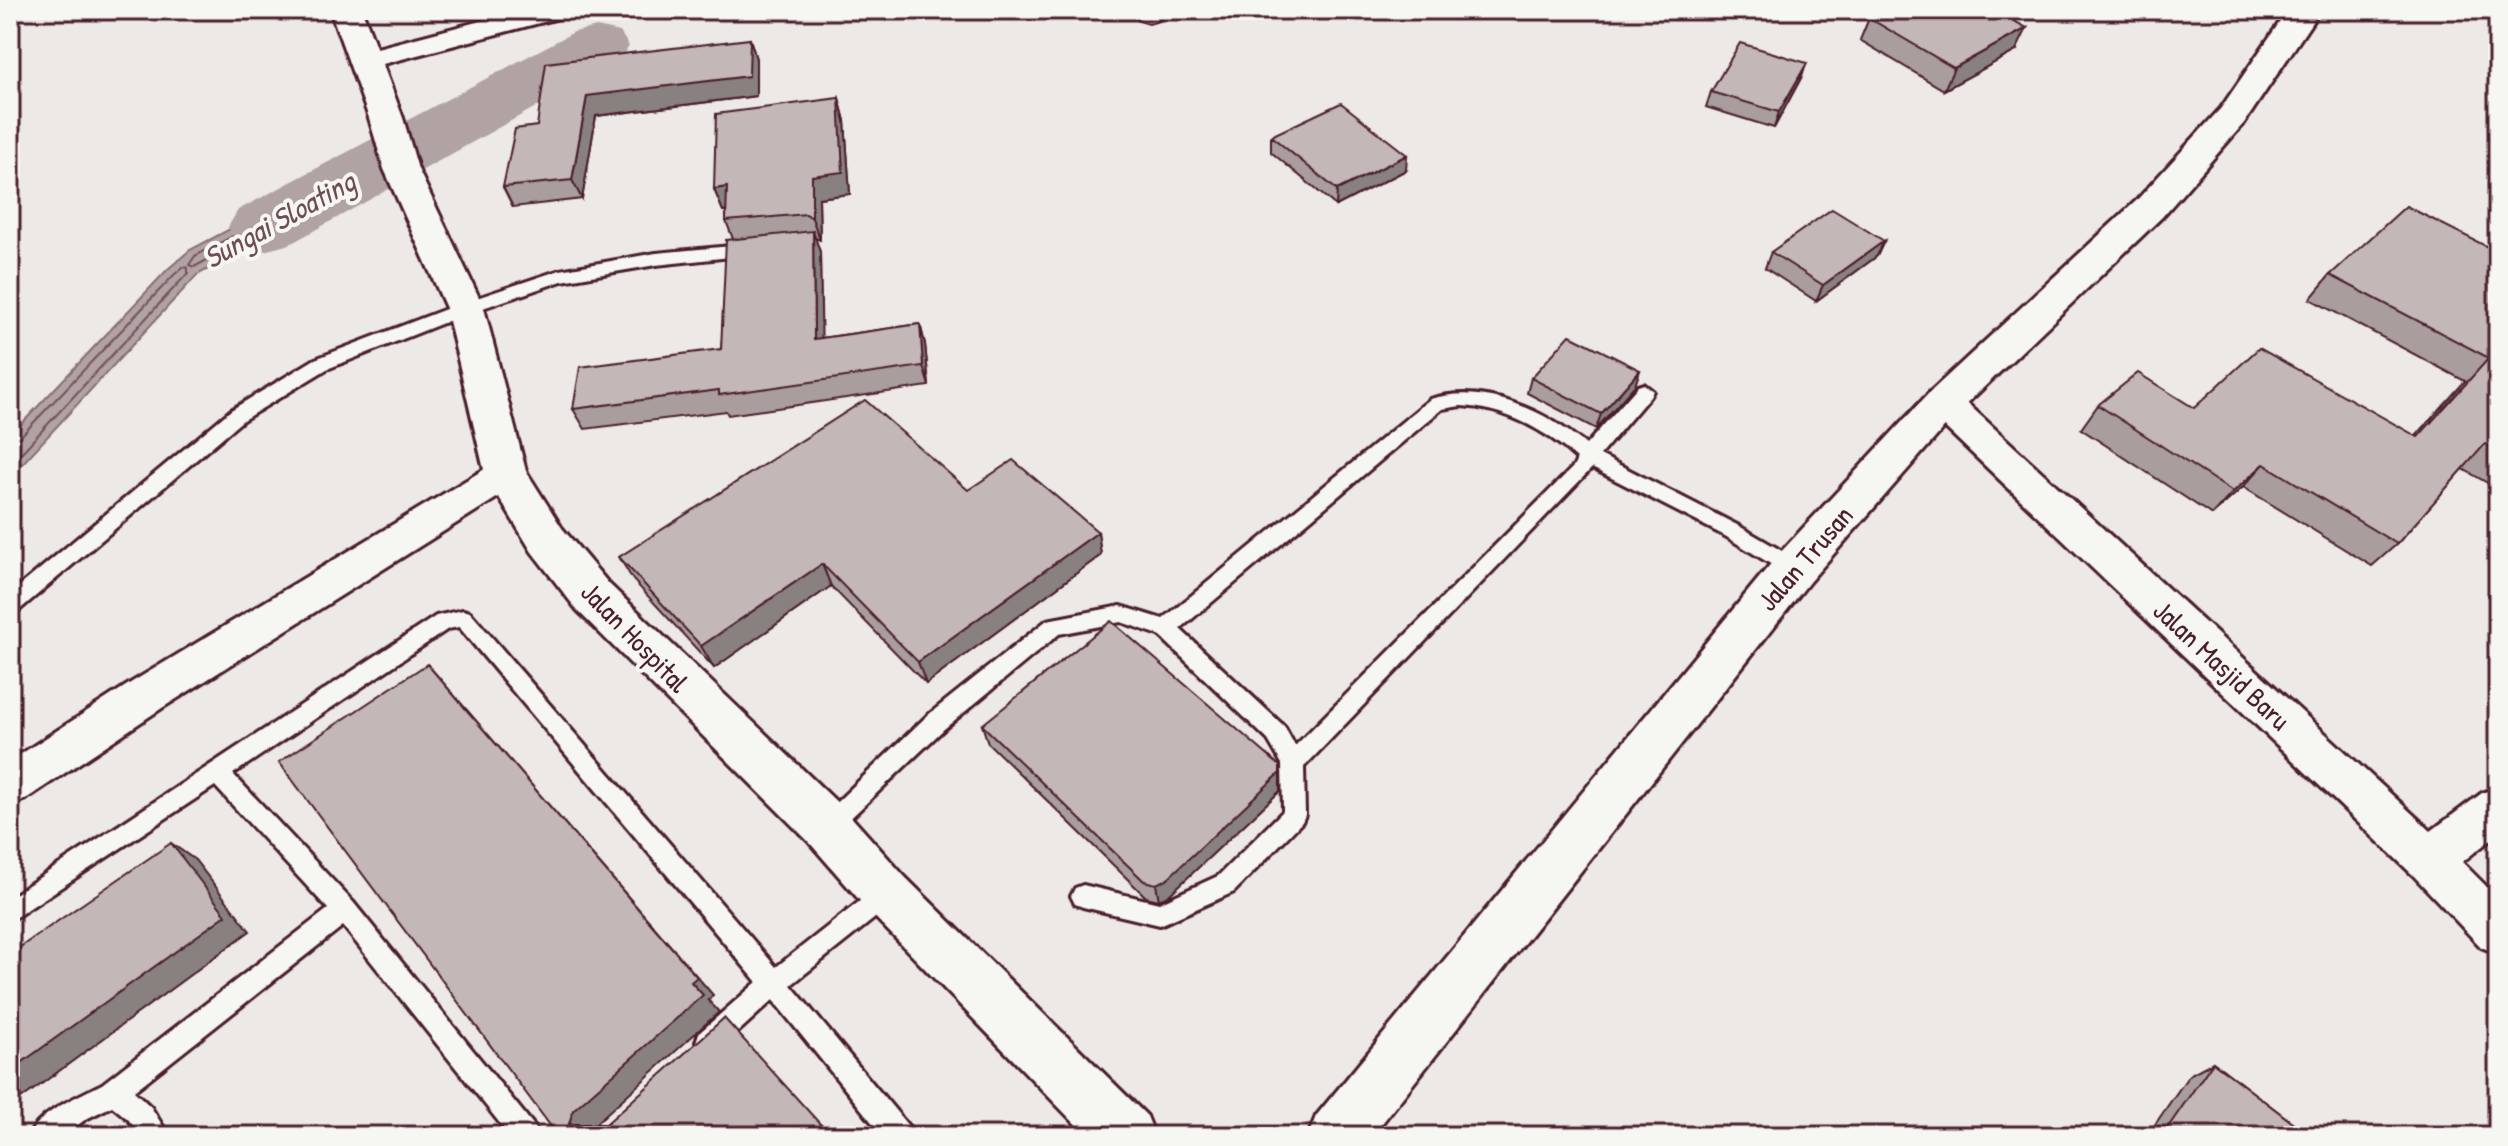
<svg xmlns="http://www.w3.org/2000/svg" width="2508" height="1146" viewBox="0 0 2508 1146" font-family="'Patrick Hand',sans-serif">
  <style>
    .water { fill: #b1a2a3; stroke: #886e73; stroke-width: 2 }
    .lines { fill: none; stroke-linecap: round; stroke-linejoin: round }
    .shore { stroke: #73535b; stroke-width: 2 }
    .river { fill: #b1a2a3; fill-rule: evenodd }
    .service-casing { stroke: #4a1f2b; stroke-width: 6 }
    .minor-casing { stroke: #4a1f2b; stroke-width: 6 }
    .tertiary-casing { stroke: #4a1f2b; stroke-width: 6 }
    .primary-casing { stroke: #4a1f2b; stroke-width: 6 }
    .service { fill: #f6f6f2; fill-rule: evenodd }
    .minor { fill: #f6f6f2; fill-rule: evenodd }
    .tertiary { fill: #f6f6f2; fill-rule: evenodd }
    .primary { fill: #f6f6f2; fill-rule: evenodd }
    .wall { fill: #a99d9d; stroke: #4a1f2b; stroke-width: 2 }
    .shaded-wall { fill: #898080; stroke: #4a1f2b; stroke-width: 2 }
    .building { fill: #c4b7b7; stroke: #4a1f2b; stroke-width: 2 }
    .labels { text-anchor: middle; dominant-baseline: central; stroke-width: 8; stroke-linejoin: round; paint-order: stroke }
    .street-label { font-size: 28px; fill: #4a1f2b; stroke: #f6f6f2 }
    .water-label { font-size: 30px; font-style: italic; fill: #6e4d55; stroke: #f6f6f2 }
  </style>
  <rect width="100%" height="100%" fill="#ece9e6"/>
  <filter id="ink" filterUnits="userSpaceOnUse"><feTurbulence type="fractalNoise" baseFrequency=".0125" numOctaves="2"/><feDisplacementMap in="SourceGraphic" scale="16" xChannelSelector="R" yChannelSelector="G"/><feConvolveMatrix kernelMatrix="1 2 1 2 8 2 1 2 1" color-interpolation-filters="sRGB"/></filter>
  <g filter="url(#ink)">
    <path class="water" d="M367 157 376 178 197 275 10 477V436L168 269 190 250Z"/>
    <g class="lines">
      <g class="shore">
        <path d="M285 209 290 211 289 216 194 267 189 265 195 256Z"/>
        <path d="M10 441 19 438 174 275 183 267 188 268V273L10 465"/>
      </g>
      <path class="river" d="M597 27 620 32 629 46 620 60 290 244 264 251 238 244 228 227 238 210 574 32Z"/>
      <g class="service-casing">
        <g id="service">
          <path d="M753 244 761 250 759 254 656 265 562 281 471 312 327 369 243 420 17 612 10 614V594L231 410 315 359 459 304 560 270 656 253Z"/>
          <path d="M1644 384 1653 391 1650 396 1600 455 1739 526 1801 562 1804 568 1801 574H1787L1725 536 1592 468 1304 767 1305 815 1302 822 1234 892 1160 925 1083 907 1075 904 1071 896 1075 888 1083 885 1159 903 1218 876 1283 811 1282 764 1268 740 1159 635 1121 622 1059 634 944 729 835 833 827 836 819 833 816 826 819 819 928 715 1047 620 1121 606 1163 619 1430 399C1484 383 1544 409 1586 445L1638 386ZM1461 406C1504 408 1546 430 1577 459L1574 466 1295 746 1284 726 1180 629 1442 409Z"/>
          <path d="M463 610 470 612 776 967 879 886 887 883 895 886 899 894 895 902 791 985 909 1127 913 1136H883L773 1000 717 1051 708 1054 699 1051 696 1042 699 1033 757 982 459 627 448 629 233 774 353 902 535 1127 539 1136H510L343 926 134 1091 151 1107 169 1136H141L128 1119 112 1106 86 1119 63 1136H29C40 1111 79 1096 102 1084L328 909 215 786 10 921V897L436 616Z"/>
        </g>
      </g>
      <g class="minor-casing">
        <g id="minor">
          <path d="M523 10H570L566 16 364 69 354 66 349 60 354 54Z"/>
          <path d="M1133 10H1161L1163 13 1159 19 1149 22 1139 19Z"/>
          <path d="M1943 390 1956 393 2431 831 2482 793 2498 787V834L2462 862 2498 898V954L2481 947 2413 875 1930 413 1925 403 1930 393Z"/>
          <path d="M506 459 519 464 525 474 519 484 162 708 26 799 10 805V761L132 682 493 464Z"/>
        </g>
      </g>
      <g class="tertiary-casing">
        <path id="tertiary" d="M330 10H362L403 118 418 169 484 308 526 471 562 528 609 584 845 810 905 877 1147 1116 1155 1136H1087L869 911 809 842 577 610 532 552 485 474 446 308 384 169 369 118Z"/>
      </g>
      <g class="primary-casing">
        <path id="primary" d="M2288 10H2320L2245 122 2162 217 1957 413 1810 581 1372 1136H1308L1316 1116 1778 555 1929 393 2136 201 2221 108Z"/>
      </g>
      <use href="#service" class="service"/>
      <use href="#minor" class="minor"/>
      <use href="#tertiary" class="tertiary"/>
      <use href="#primary" class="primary"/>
    </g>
    <g class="wall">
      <path d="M922 10H957L953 16Z"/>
      <path d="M2476 10H2498V18Z"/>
      <path d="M1869 18 2016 51 1944 90 1860 40Z"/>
      <path d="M750 39 756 59V96L596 116 582 199 513 207 503 187 537 126Z"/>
      <path d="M1801 78 1774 128 1706 107 1711 92Z"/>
      <path d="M839 98 845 121 850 194 819 198 820 240 815 238 820 252 821 338 920 324 925 344 929 386 728 415 726 411 585 429 573 409 721 349 733 239 726 221V211H723L714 189Z"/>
      <path d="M1271 136 1406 170 1336 206 1271 152Z"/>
      <path d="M1884 241 1877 256 1816 301 1765 268 1771 252Z"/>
      <path d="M2498 252V489L2463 469 2397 544 2372 566 2243 487 2212 515 2081 429 2098 405 2194 408 2416 436 2465 381 2310 299 2330 275Z"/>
      <path d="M1640 370 1635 385 1596 429 1527 393 1531 378Z"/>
      <path d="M968 490 1098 532 1101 555 926 684 831 586 714 668 633 580 619 557Z"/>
      <path d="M982 725 1280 791 1168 896 1159 900 1146 897 988 743Z"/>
      <path d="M2213 1062 2310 1136H2147L2189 1075Z"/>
    </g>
    <g class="shaded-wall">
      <path d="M2027 28 2016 51 1944 90 1954 68Z"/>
      <path d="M750 39 756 59V96L596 116 582 199 572 180 587 96Z"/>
      <path d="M1807 63 1801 78 1774 128 1779 112Z"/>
      <path d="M839 98 845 121 850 194 819 198 820 240 812 218V176Z"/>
      <path d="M1407 155 1406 170 1336 206 1337 190Z"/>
      <path d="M727 187 736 209 723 211 714 189Z"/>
      <path d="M813 231 820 252 822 359 814 339Z"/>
      <path d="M1884 241 1877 256 1816 301 1823 285Z"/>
      <path d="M920 324 925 344 929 386 923 366Z"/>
      <path d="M1640 370 1635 385 1596 429 1601 414Z"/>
      <path d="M2264 464 2243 487 2212 515 2233 492Z"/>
      <path d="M1098 532 1101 555 926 684 918 662Z"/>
      <path d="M822 564 831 586 714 668 701 646Z"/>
      <path d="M427 664 713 995 708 1000 719 1012 594 1125 569 1124 573 1110 691 982Z"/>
      <path d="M1280 773V791L1168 896 1159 900 1156 884Z"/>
      <path d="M171 843 195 860 250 931 10 1107V1071Z"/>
      <path d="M75 1129 93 1136H79Z"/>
    </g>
    <g class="building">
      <path d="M1884 10H1994L2027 28 1954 68 1869 18Z"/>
      <path d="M750 39 749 76 587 96 572 180 503 187 515 129 537 126 546 63Z"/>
      <path d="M1740 43 1807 63 1779 112 1711 92Z"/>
      <path d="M839 98 843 172 812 176V218L806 214 726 221 727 187 714 189 716 114Z"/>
      <path d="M1341 103 1407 155 1337 190 1271 136Z"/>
      <path d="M2406 206 2498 252V452L2485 444 2397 544 2264 464 2233 492 2098 405 2138 373 2194 408 2259 348 2418 437 2489 358 2330 275Z"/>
      <path d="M1832 209 1884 241 1823 285 1771 252Z"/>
      <path d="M813 231 814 339 920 324 923 366 719 395V390L573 409 580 367 721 349 726 240Z"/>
      <path d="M1570 335 1640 370 1601 414 1531 378Z"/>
      <path d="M865 400 968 490 1013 460 1098 532 918 662 822 564 701 646 619 557Z"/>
      <path d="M1111 621 1280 766V773L1166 880 1156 884 1144 881 982 725Z"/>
      <path d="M427 664 697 977 691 982 703 995 573 1110 569 1124H606L724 1018 831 1136H558L279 762Z"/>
      <path d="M171 843 226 915 10 1071V954Z"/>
      <path d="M2213 1062 2310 1136H2162Z"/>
      <path d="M75 1129 79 1136H65Z"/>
    </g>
  </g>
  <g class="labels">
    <g class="street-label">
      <text transform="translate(1805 558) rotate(-49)">Jalan Trusan</text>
      <text transform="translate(635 637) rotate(46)">Jalan Hospital</text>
      <text transform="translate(2222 665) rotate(43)">Jalan Masjid Baru</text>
    </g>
    <g class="water-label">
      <text transform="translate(279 219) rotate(-29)">Sungai Sloating</text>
    </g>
  </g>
  <rect width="2508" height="1146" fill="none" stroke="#f6f6f2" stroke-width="40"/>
  <rect x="20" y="20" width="2468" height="1106" fill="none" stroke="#4a1f2b" stroke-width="3" filter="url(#ink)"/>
</svg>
